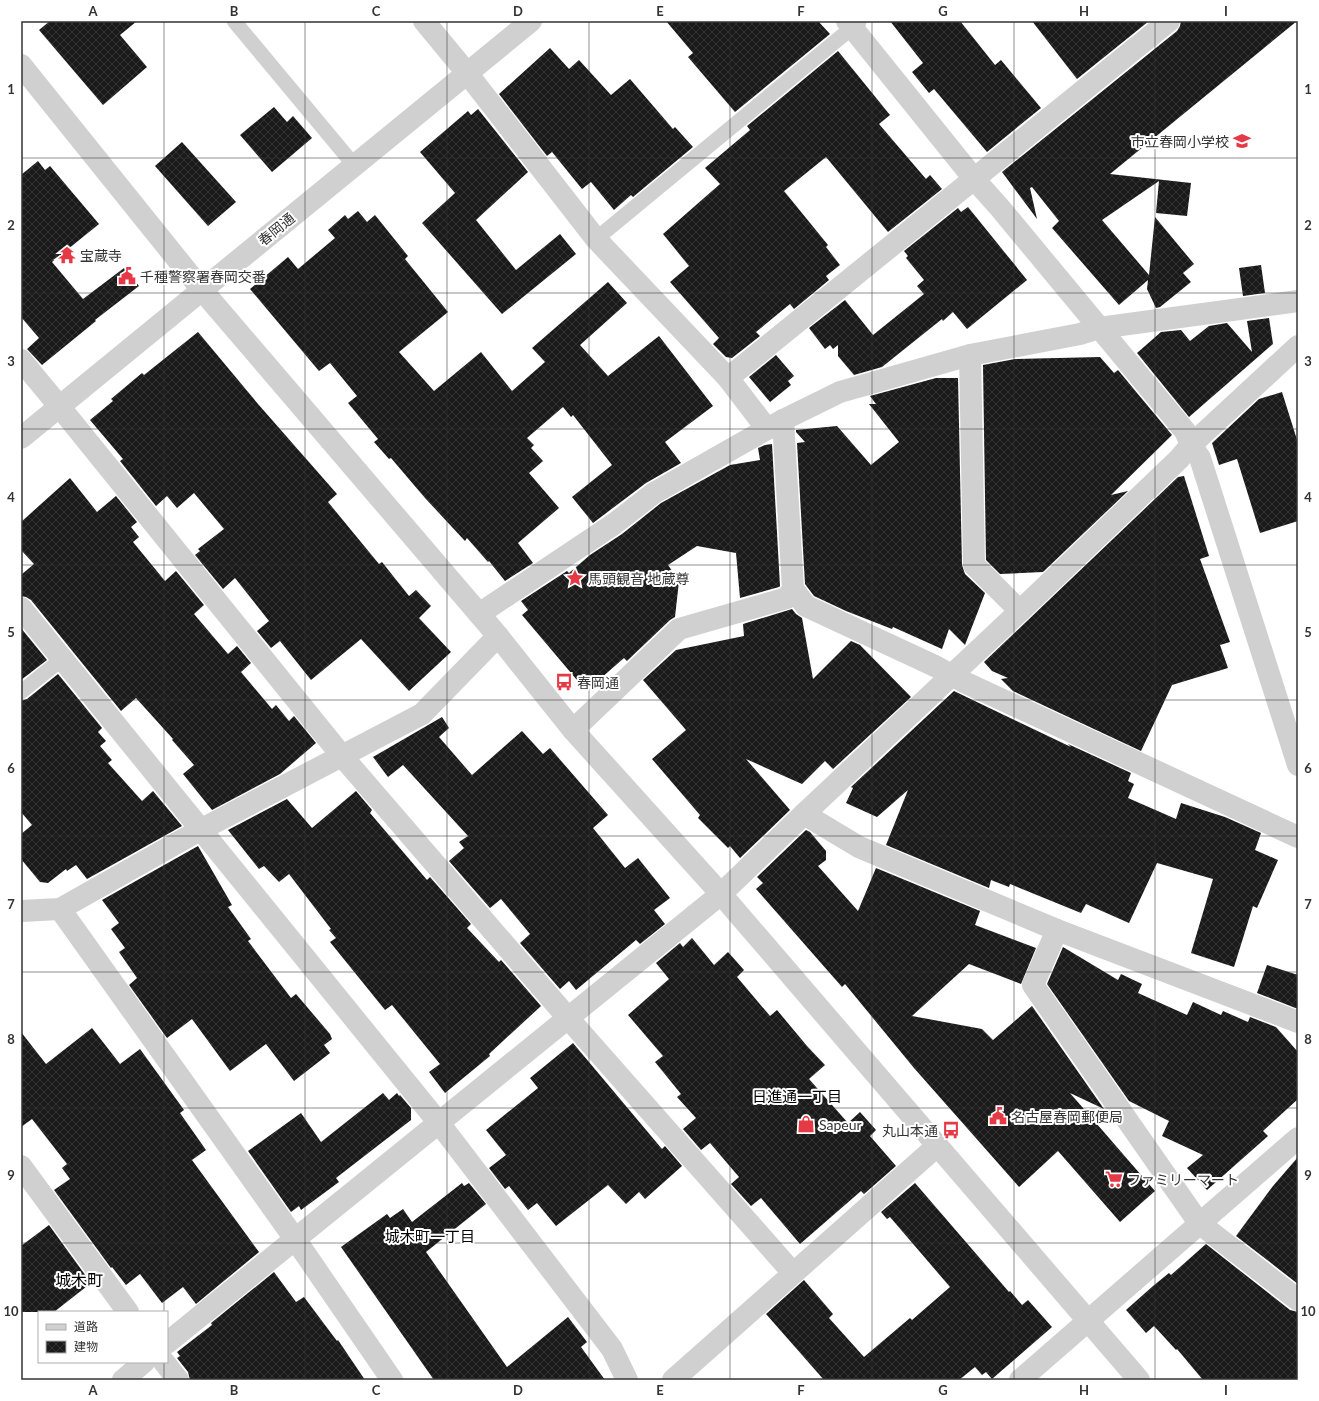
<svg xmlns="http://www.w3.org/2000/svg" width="1319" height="1401" viewBox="0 0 1319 1401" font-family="Lato,'Noto Sans JP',sans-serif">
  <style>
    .building { fill: url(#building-cross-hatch) }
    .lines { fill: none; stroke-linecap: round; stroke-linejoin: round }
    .service { stroke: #d0d0d0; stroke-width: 15 }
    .minor { stroke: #d0d0d0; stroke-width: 22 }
    .tertiary { stroke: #d0d0d0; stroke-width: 22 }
    .grid { fill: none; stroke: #333; stroke-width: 1; stroke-opacity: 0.55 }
    .labels { text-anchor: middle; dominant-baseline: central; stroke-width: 4; stroke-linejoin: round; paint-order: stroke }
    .poi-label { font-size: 14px; fill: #333; stroke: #fff; text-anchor: start }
    .street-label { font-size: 14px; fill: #333; stroke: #fff }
    .neighbourhood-label { font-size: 15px; fill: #000; stroke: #fff }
    .quarter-label { font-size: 16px; fill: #000; stroke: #fff }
    .neatline { fill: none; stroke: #333; stroke-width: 1.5 }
    .grid-label { font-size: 13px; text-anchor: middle; font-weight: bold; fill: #333 }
  </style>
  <defs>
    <pattern id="building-cross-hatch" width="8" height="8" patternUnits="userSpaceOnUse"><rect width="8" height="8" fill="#1a1a1a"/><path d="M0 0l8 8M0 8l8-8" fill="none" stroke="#333"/></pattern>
  </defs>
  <rect width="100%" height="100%" fill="#fff"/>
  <g class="building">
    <path d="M50 21H137L120 35 147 67 103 105 39 30Z"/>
    <path d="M666 21H818L830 34 735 112 688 57 693 53Z"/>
    <path d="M890 21H960L995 65 1001 60 1041 108 987 152 934 89 929 93 912 72 923 63Z"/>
    <path d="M1032 21H1149L1077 79Z"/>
    <path d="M1181 21H1297L1110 174 1191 183 1187 216 1156 213 1159 181 1102 220 1149 275 1155 217 1194 264 1183 273 1191 282 1160 307 1156 308 1147 289 1148 280 1119 305 1052 228 1059 221 1032 187 1030 188 1037 219 1002 172 1177 31 1180 26Z"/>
    <path d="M550 48 569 69 579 60 611 95 630 79 673 129 675 127 693 147 633 197 631 195 614 210 591 182 582 189 552 152 547 156 499 94Z"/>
    <path d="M838 51 890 115 879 124 926 179 930 175 942 189 888 232 826 157 784 191 828 245 826 247 840 265 826 276 829 280 794 309 790 304 756 332 760 336 732 358 726 357 713 344 719 338 670 282 689 266 663 234 720 184 705 168 750 130 747 126Z"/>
    <path d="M274 107 287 122 293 116 312 138 272 172 240 135Z"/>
    <path d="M478 109 528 172 476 220 516 270 560 234 576 254 502 314 422 223 455 193 420 152 468 111 471 115Z"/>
    <path d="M182 142 236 202 208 226 155 166Z"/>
    <path d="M38 161 45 170 50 166 99 224 52 262 83 299 124 268 139 286 95 320 96 321 42 365 27 349 39 338 21 317V175Z"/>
    <path d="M968 207 1027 280 967 329 953 312 943 321 942 319 882 367 854 375 838 356V345L833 349 830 345 825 349 809 328 845 300 873 335 924 294 917 286 924 280 906 258 908 256 904 251 958 208 961 212Z"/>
    <path d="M358 211 367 222 375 215 408 256 405 259 448 312 399 352 434 391 481 352 512 391 545 362 532 348 608 282 627 303 580 345 608 376 659 336 713 406 665 442 681 463 646 483 593 523 572 497 612 465 573 415 571 417 563 407 527 438 534 445 531 448 543 461 529 473 559 508 518 543 533 563 505 581 489 561 488 562 467 538 465 541 425 498 391 458 389 459 374 442 378 439 348 403 357 396 330 363 319 371 250 289 288 257 298 269 335 238 328 230 345 215 348 219Z"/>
    <path d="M1261 265 1265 293 1243 296 1239 268Z"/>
    <path d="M1269 318 1273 344 1189 417 1137 353 1161 332 1181 330 1190 341 1209 326 1227 323 1252 352 1247 321Z"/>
    <path d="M198 332 258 404 337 494 328 502 379 564 382 562 409 596 416 590 431 606 419 618 451 652 409 691 361 639 311 680 280 641 271 648 257 631 269 621 235 578 223 589 195 555 200 551 198 549 224 529 194 493 177 508 167 496 156 506 120 461 123 459 90 420 113 401 111 399 142 373 144 375Z"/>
    <path d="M776 355 794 376 788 381 791 385 770 402 749 377Z"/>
    <path d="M1100 357 1114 373 1118 370 1172 435 1111 495 1128 491 1043 572 1000 574 986 560 983 365 1015 359Z"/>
    <path d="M936 378H958L962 565 965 574 985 593 965 645 949 629 942 649 893 627 892 629 846 611 814 596 805 584 797 443 805 442 796 432V430L837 426 871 465 899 442 869 404H876L870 396Z"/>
    <path d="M1282 392 1298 443V521L1260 533 1237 459 1219 465 1212 443 1259 399Z"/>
    <path d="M772 444 780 586 779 587 740 598 736 553 697 546 668 565 679 581 675 617 670 620 627 661 624 658 592 686H582L522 615 528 610 521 601 567 571 569 573 590 555 622 534 661 503 730 465 760 460 758 448 765 445Z"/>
    <path d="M1184 476 1209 556 1200 559 1230 642 1220 645 1228 668 1172 685 1141 751 1013 691 1001 679 1008 678 992 671 984 662 1178 477Z"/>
    <path d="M70 478 97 512 116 496 137 522 131 527 139 537 133 542 165 581 176 571 204 605 194 614 228 654 237 646 251 663 241 672 272 709 276 705 289 721 294 716 316 743 280 774 212 810 183 774 194 765 172 740 173 739 136 698 121 711 31 600 26 597 21 596V575L34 564 21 550V522Z"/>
    <path d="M792 609 796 614 802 618 813 679 851 641 860 645 911 697 833 769 825 761 802 784 746 759 790 810 740 858 730 846 728 848 698 818 700 815 652 759 686 730 643 680 676 650 744 636 743 624Z"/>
    <path d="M21 628 47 660 21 680Z"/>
    <path d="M58 674 102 728 98 732 106 741 100 746 112 760 108 763 142 801 153 791 182 826 87 879 76 865 67 871 66 869 48 883 40 882 21 859V834L32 825 21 812V701L27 699Z"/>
    <path d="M954 691 1071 747 1068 744 1131 773 1128 781 1134 784 1128 798 1176 819 1181 803 1225 817 1261 833 1255 850 1278 860 1257 908 1253 906 1234 967 1191 953 1213 879 1157 863 1129 923 1086 904 1081 913 1010 884 1009 887 991 880 989 888 886 845 908 790 877 817 846 803 853 788 851 787Z"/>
    <path d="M442 717 449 728 439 737 472 775 522 731 543 754 550 748 608 815 593 828 625 868 638 858 670 898 654 910 665 924 640 944 636 940 576 990 569 981 560 989 520 943 530 934 501 899 490 908 449 861 464 848 459 842 468 836 403 765 388 777 373 757Z"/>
    <path d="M356 791 372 810 370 813 427 880 430 877 471 924 467 928 499 962 501 960 541 1006 489 1054 490 1056 445 1093 429 1072 440 1064 392 1005 385 1010 330 942 336 938 329 930 331 929 289 874 279 882 264 866 259 869 228 830 287 799 312 828Z"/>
    <path d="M806 830 810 832 826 851V860L818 866 858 911 876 868 980 911 975 925 1036 948 1021 984 969 964 912 1016 982 1029 993 1040 1032 1006 1104 1109 1070 1093 1155 1191 1120 1222 1058 1151 1019 1187 914 1068 845 984 842 987 756 889 763 883 757 877Z"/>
    <path d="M198 846 232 905 228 907 251 939 248 941 291 998 296 994 330 1034 332 1039 324 1045 330 1053 294 1081 266 1044 230 1071 192 1019 167 1038 129 985 137 978 119 952 125 948 111 929 119 923 102 900Z"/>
    <path d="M692 938 714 965 728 952 744 970 737 977 770 1016 777 1010 807 1046 825 1065 809 1079 848 1123 860 1112 876 1130 870 1136 896 1166 864 1194 861 1191 800 1244 761 1198 751 1206 731 1184 739 1177 710 1143 701 1150 683 1129 696 1118 677 1097 681 1094 655 1062 663 1056 628 1015 669 979 656 963 680 943 683 947Z"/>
    <path d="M1063 947 1118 980 1121 974 1142 984 1138 993 1187 1015 1193 1002 1221 1015 1223 1011 1248 1022 1250 1017 1276 1027 1298 1052V1099L1263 1131 1268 1136 1207 1190 1187 1168 1203 1155 1162 1136 1169 1121 1129 1101 1047 984Z"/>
    <path d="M1267 965 1298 975V1009L1257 993Z"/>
    <path d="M92 1028 120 1064 140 1049 184 1110 180 1113 206 1150 192 1160 259 1252 196 1304 183 1287 162 1303 140 1274 126 1285 112 1267 111 1268 54 1190 70 1179 62 1168 67 1164 32 1119 21 1127V1032L46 1064Z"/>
    <path d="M573 1043 662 1149 665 1146 682 1166 645 1199 639 1192 626 1204 608 1185 556 1226 537 1203 528 1210 509 1186 505 1189 489 1168 506 1155 486 1130 538 1088 530 1078Z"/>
    <path d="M383 1093 389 1100 397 1093 399 1096 400 1095 411 1108V1120L336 1178 339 1182 301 1210 299 1206 291 1212 248 1151 301 1113 321 1142Z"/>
    <path d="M1298 1157V1284L1236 1236 1273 1186Z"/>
    <path d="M462 1183 464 1186 469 1183 486 1204 426 1252 507 1367 568 1317 587 1342 581 1347 605 1380H434L341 1247 387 1214 390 1218 403 1209 412 1222Z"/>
    <path d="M915 1183 1009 1292 1010 1291 1022 1305 1028 1300 1052 1327 992 1379 986 1372 982 1375 975 1367 959 1380H824L766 1314 804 1280 833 1314 829 1318 864 1357 910 1318 912 1320 950 1287 890 1217 887 1219 881 1212Z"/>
    <path d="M49 1225 91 1283 54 1312H21V1246Z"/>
    <path d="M1206 1244 1290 1310 1298 1312V1380H1203L1177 1349 1176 1350 1154 1326 1146 1333 1126 1310 1153 1286 1169 1273 1171 1275Z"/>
    <path d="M274 1272 296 1302 304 1297 337 1341 338 1340 365 1380H190L188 1372 177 1358 180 1356 177 1352 212 1325 211 1323Z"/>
  </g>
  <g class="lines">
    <g class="service">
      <path d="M234 21 354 165"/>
      <path d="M596 239 859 22"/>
      <path d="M21 692 62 659"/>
    </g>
    <g class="minor">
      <path d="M847 21 975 180 1000 208 1185 431 1191 445 1200 458 1298 765"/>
      <path d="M970 355 974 565 1020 611"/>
      <path d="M21 360 59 406 342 756 568 1018 793 1273"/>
      <path d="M728 378 1169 21"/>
      <path d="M783 420 793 589"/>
      <path d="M21 608 439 1123 612 1349 627 1380"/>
      <path d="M479 614 614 524 654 493 783 420 840 392 970 355 1080 334 1099 328 1298 301"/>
      <path d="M573 730 679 629 787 598 793 589 806 606 937 667 964 682 1298 837"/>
      <path d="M804 814 859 847 1057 930 1298 1022"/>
      <path d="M60 909 295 1239 392 1380"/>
      <path d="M21 911 60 909 200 830 422 714 498 636"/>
      <path d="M1057 930 1033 985 1199 1223 1298 1300"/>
      <path d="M21 1166 128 1312"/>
      <path d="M167 1343 721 894 804 814 1020 611 1179 459 1191 445 1298 346"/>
      <path d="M164 1362 178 1380"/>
      <path d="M123 1380 144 1362"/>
      <path d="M673 1380 937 1146"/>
      <path d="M1020 1380 1298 1138"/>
    </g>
    <g class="tertiary">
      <path d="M424 21 467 73 596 239 728 378 767 429"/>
      <path d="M21 65 202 290 498 636 573 730 721 894 1139 1380"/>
      <path d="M21 438 531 21"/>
    </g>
  </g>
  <path class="grid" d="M164 21V1312M305 21V1380M447 21V1380M589 21V1380M730 21V1380M872 21V1380M1014 21V1380M1155 21V1380M21 158H1298M21 293H1298M21 429H1298M21 565H1298M21 700H1298M21 836H1298M21 972H1298M21 1108H1298M21 1243H1298M164 1362V1380"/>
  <defs>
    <g id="school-bare" transform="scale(1.38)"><path d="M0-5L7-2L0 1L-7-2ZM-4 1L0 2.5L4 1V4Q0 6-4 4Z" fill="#e63946" stroke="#fff" stroke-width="2.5" paint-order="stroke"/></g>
    <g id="temple-bare" transform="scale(1.38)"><path d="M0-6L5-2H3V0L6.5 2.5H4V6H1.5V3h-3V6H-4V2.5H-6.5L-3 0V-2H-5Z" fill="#e63946" stroke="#fff" stroke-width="2.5" paint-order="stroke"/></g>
    <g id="civic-bare" transform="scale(1.38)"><path d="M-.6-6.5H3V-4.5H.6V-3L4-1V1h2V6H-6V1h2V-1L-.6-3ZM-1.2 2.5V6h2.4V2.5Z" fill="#e63946" stroke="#fff" stroke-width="2.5" paint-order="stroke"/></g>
    <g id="sight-bare" transform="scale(1.38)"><path d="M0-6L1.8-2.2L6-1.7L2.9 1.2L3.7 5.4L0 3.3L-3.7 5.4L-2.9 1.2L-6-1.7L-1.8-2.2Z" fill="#e63946" stroke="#fff" stroke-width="2.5" paint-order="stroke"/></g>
    <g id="bus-bare" transform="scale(1.38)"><path d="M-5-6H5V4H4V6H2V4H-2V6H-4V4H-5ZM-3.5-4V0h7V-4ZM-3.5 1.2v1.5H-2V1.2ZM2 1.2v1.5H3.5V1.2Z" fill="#e63946" stroke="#fff" stroke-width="2.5" paint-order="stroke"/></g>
    <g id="shop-bare" transform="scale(1.38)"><path d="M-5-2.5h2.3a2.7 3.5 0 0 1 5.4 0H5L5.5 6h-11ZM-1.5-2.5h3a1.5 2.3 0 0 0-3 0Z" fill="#e63946" stroke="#fff" stroke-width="2.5" paint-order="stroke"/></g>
    <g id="supermarket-bare" transform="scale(1.38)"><path d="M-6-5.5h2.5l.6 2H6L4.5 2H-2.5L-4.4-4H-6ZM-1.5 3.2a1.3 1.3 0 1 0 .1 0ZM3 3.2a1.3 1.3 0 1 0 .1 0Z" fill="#e63946" stroke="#fff" stroke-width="2.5" paint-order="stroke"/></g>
  </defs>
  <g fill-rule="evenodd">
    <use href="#school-bare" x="1242" y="141"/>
    <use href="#temple-bare" x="67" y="255"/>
    <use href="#civic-bare" x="127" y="276"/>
    <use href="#sight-bare" x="575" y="578"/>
    <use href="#bus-bare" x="564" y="682"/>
    <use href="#civic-bare" x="998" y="1116"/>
    <use href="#shop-bare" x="806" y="1124"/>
    <use href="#bus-bare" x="951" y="1130"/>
    <use href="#supermarket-bare" x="1114" y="1179"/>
  </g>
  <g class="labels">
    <g class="poi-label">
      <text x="1229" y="141" text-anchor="end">市立春岡小学校</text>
      <text x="80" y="255">宝蔵寺</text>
      <text x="140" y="276">千種警察署春岡交番</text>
      <text x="588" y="578">馬頭観音 地蔵尊</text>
      <text x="577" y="682">春岡通</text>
      <text x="1011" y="1116">名古屋春岡郵便局</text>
      <text x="819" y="1124">Sapeur</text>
      <text x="938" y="1130" text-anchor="end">丸山本通</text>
      <text x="1127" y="1179">ファミリーマート</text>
    </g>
    <g class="street-label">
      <text transform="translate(276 229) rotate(-39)">春岡通</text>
    </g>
    <g class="neighbourhood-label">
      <text x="797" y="1096">日進通一丁目</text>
      <text x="430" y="1236">城木町一丁目</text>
    </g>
    <g class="quarter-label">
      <text x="79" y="1279">城木町</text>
    </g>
  </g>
  <rect width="1319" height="1401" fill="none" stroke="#ffffff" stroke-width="44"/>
  <rect x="38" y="1311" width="130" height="52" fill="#ffffff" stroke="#adadad"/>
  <rect x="46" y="1324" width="20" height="6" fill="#d0d0d0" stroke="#adadad"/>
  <text x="74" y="1331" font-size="12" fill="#333333">道路</text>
  <rect x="46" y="1341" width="20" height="12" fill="url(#building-cross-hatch)" stroke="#adadad"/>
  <text x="74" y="1351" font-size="12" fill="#333333">建物</text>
  <rect x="22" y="22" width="1275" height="1357" class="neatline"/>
  <g class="grid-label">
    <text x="93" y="16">A</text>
    <text x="234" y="16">B</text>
    <text x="376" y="16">C</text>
    <text x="518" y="16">D</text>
    <text x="660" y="16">E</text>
    <text x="801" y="16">F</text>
    <text x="943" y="16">G</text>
    <text x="1084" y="16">H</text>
    <text x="1226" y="16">I</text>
    <text x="11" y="94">1</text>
    <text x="1308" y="94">1</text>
    <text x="11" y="230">2</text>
    <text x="1308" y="230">2</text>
    <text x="11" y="366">3</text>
    <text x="1308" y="366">3</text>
    <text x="11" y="502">4</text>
    <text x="1308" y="502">4</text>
    <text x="11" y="637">5</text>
    <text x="1308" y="637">5</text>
    <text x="11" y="773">6</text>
    <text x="1308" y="773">6</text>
    <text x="11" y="909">7</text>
    <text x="1308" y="909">7</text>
    <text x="11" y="1044">8</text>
    <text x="1308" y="1044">8</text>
    <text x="11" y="1180">9</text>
    <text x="1308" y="1180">9</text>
    <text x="11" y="1316">10</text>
    <text x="1308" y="1316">10</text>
    <text x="93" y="1395">A</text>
    <text x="234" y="1395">B</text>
    <text x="376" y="1395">C</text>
    <text x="518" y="1395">D</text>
    <text x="660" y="1395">E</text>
    <text x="801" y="1395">F</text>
    <text x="943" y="1395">G</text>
    <text x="1084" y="1395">H</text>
    <text x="1226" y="1395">I</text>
  </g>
</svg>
